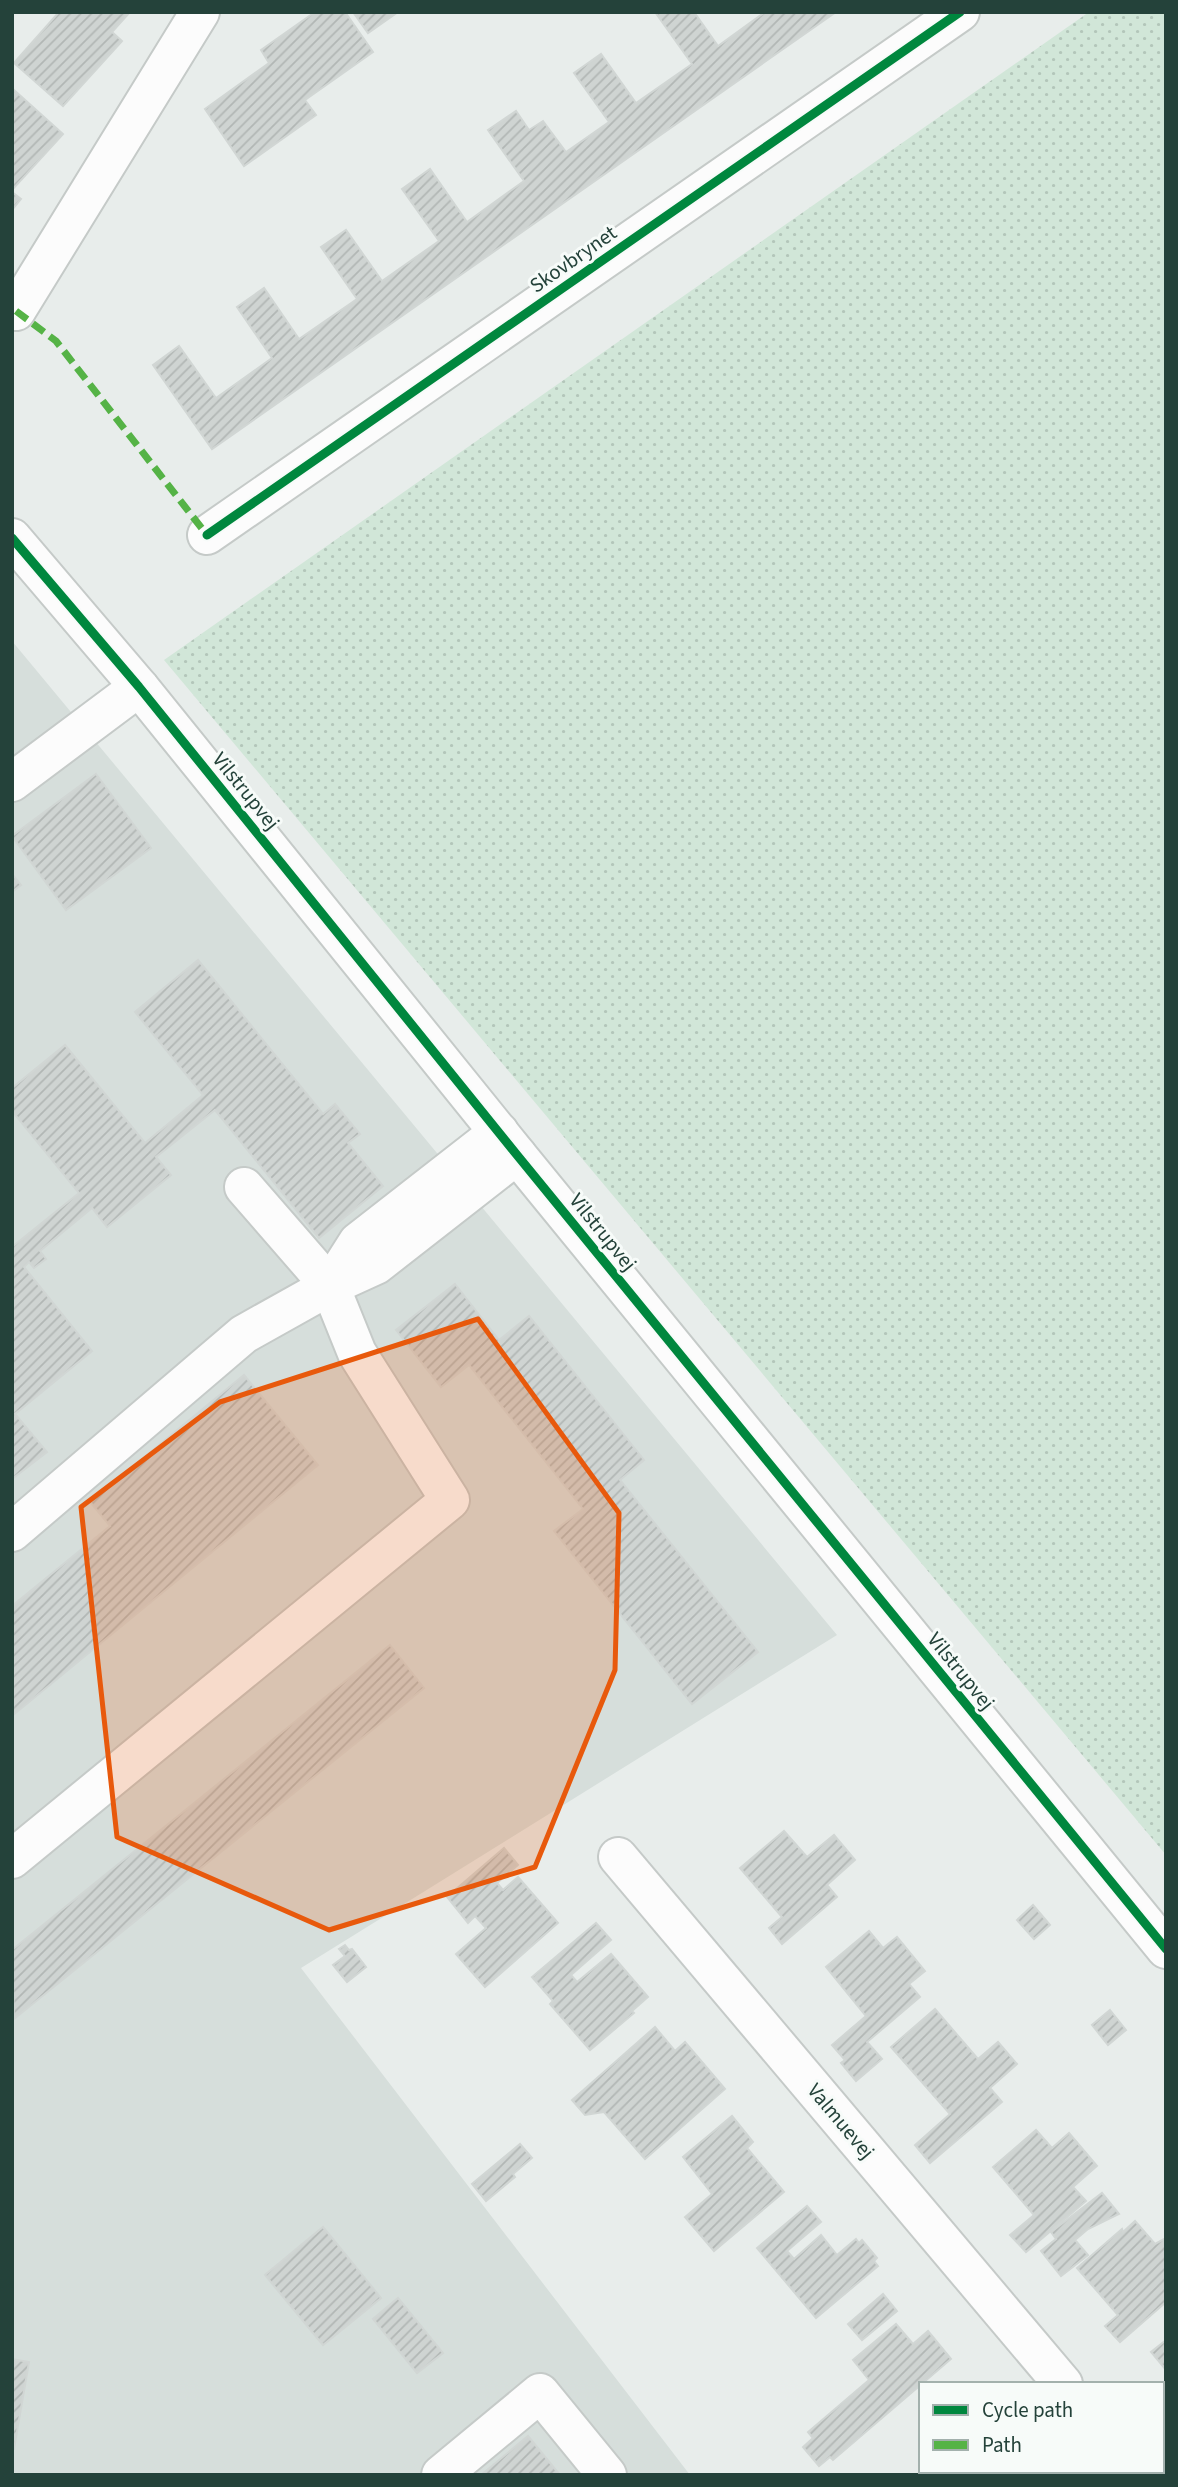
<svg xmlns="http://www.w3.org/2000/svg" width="1178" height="2487" viewBox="0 0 1178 2487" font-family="'Source Sans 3',sans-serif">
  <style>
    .built { fill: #d6dedb }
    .park { fill: url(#park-dots) }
    .building { fill: url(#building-hatch); stroke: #d1d6d4; stroke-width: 2 }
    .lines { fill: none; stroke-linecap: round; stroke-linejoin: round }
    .minor-casing { stroke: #c5cac8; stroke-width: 42 }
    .minor { stroke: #fcfcfc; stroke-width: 38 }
    .quiet { stroke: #55b346; stroke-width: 7; stroke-dasharray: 14 7; stroke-linecap: butt }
    .cycleway-casing { stroke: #f7fbf9; stroke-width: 13 }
    .cycleway { stroke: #00873e; stroke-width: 9 }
    .marked { fill: #e8590c; fill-opacity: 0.2; stroke: #e8590c; stroke-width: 5; stroke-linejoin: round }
    .labels { text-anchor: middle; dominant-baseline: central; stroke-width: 6; stroke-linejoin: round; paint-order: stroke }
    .street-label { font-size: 21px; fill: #24423a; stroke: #f7fbf9 }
  </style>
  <defs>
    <pattern id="park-dots" width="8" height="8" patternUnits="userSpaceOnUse" patternTransform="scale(1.75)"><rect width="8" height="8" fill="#d1e6d8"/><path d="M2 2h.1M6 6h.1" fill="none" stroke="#b3c6ba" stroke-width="1.8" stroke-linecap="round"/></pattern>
    <pattern id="building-hatch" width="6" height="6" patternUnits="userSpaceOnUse" patternTransform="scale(1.75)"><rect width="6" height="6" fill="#cfd4d2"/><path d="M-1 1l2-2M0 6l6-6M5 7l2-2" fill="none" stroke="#b2b7b5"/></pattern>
  </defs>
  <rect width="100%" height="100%" fill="#e8edeb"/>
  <path class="built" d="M12 641 837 1635 301 1968 690 2475H12Z"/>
  <path class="park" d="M1089 12H1166V1855L164 660Z"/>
  <g class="building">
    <path d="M59 12H130L112 32 122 41 63 106 14 63Z"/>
    <path d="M315 12H345L373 52 305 100 316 115 244 166 205 109 269 63 261 50Z"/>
    <path d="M353 12H398L368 33Z"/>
    <path d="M655 12H694L718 46 765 12H836L212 449 153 365 179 346 216 398 272 358 237 307 264 288 299 339 357 299 321 247 346 230 382 281 439 241 402 189 430 169 467 222 524 181 488 130 516 111 529 130 543 121 566 152 609 122 574 73 601 54 636 103 692 64Z"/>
    <path d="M14 90 63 134 12 190V92Z"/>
    <path d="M12 192 21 199 12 210Z"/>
    <path d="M96 774 151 848 66 910 12 836Z"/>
    <path d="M12 874 21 885 12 892Z"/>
    <path d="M198 960 323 1114 335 1104 360 1134 348 1143 383 1186 319 1238 215 1110 156 1157 171 1175 107 1227 92 1208 40 1251 46 1259 34 1268 29 1262 24 1267 92 1351 15 1414 47 1452 12 1479V1247L79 1193 12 1111V1088L65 1045 145 1143 203 1095 135 1012Z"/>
    <path d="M455 1284 499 1340 529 1316 644 1460 620 1480 758 1652 692 1704 554 1531 583 1509 469 1365 441 1387 396 1330Z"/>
    <path d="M244 1375 318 1465 12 1716V1606L110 1526 90 1502Z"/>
    <path d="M390 1645 424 1688 14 2019 12 1950Z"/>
    <path d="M784 1831 807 1857 834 1835 855 1860 827 1885 837 1897 782 1944 769 1928 782 1917 740 1868Z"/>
    <path d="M504 1848 518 1865 497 1883 503 1890 518 1877 558 1923 485 1987 456 1954 486 1928 475 1916 468 1923 447 1897Z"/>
    <path d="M1033 1905 1050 1925 1034 1939 1017 1920Z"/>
    <path d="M596 1923 611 1940 571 1975 577 1982 611 1954 648 1997 632 2011 634 2013 590 2050 550 2004 553 2001 532 1977Z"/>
    <path d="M869 1931 883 1948 897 1937 925 1971 909 1984 920 1997 867 2042 882 2059 856 2081 841 2063 845 2060 832 2045 866 2016 826 1967Z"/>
    <path d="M345 1945 349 1950 352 1949 366 1967 347 1982 333 1965 345 1956 339 1949Z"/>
    <path d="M935 2009 978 2059 998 2042 1017 2064 990 2088 1002 2102 930 2163 915 2145 950 2114 891 2047Z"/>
    <path d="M1110 2010 1126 2030 1108 2045 1092 2025Z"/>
    <path d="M655 2027 675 2051 685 2042 725 2089 645 2159 604 2112 585 2115 572 2100Z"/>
    <path d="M732 2116 753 2142 747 2148 784 2192 714 2251 685 2217 712 2194 683 2157Z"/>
    <path d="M1036 2130 1052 2148 1069 2133 1097 2166 1073 2187 1086 2201 1026 2252 1010 2235 1034 2215 993 2167Z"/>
    <path d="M520 2144 532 2158 513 2174 515 2177 486 2201 472 2184Z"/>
    <path d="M1102 2193 1119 2214 1088 2229 1075 2240 1088 2255 1061 2276 1041 2251 1056 2239 1051 2232Z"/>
    <path d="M807 2206 821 2222 787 2251 794 2259 821 2235 837 2255 856 2239 859 2243 862 2240 877 2258 874 2261 878 2266 816 2318 757 2248Z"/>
    <path d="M1135 2221 1155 2244 1166 2238V2302L1120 2342 1105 2326 1118 2315 1077 2268 1122 2229 1123 2232Z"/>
    <path d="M323 2227 381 2298 323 2345 265 2275Z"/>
    <path d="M883 2294 897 2311 862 2340 848 2324Z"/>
    <path d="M398 2298 443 2353 417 2373 373 2319Z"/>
    <path d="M896 2324 913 2344 928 2331 951 2359 833 2460 830 2457 819 2466 803 2447 813 2438 808 2432 869 2380 853 2360Z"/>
    <path d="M1166 2340V2370L1151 2352Z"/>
    <path d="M12 2359 29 2362 14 2449H12Z"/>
    <path d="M528 2436 560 2475H481Z"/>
    <path d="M948 2471H998L994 2475H951Z"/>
  </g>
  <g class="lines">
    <g class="minor-casing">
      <g id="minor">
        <path d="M16 311 200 12"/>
        <path d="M207 535 960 12"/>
        <path d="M12 538 139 687 517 1155 1166 1949"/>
        <path d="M12 782 139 687"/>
        <path d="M330 1286 358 1242 499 1132"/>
        <path d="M12 1532 244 1334 330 1286 376 1265 517 1155"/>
        <path d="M618 1857 1063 2384"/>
        <path d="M12 1859 450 1500 357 1353 330 1286 244 1187"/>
        <path d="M1137 2471 1140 2475"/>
        <path d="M441 2475 540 2393 607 2475"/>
      </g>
    </g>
    <use href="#minor" class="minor"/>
    <path class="quiet" d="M16 311 56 341 207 535"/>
    <g class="cycleway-casing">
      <g id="cycleway">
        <path d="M207 535 960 12"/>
        <path d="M12 538 139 687 517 1155 1166 1949"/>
      </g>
    </g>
    <use href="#cycleway" class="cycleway"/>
  </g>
  <path class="marked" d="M478 1319 619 1513 615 1670 535 1867 329 1930 117 1837 81 1507 220 1402Z"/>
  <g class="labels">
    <g class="street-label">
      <text transform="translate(573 259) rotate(-35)">Skovbrynet</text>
      <text transform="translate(246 791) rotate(51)">Vilstrupvej</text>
      <text transform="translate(603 1232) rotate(51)">Vilstrupvej</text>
      <text transform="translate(961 1671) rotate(51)">Vilstrupvej</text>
      <text transform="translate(841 2121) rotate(50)">Valmuevej</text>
    </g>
  </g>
  <rect width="1178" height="2487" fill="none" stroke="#24423a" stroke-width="28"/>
  <rect x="919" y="2382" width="245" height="91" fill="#f7fbf9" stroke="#a3b1ad" stroke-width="2"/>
  <rect x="933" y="2405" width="35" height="10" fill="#00873e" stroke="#a3b1ad" stroke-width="2"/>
  <text x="982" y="2417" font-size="21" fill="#24423a">Cycle path</text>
  <rect x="933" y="2440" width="35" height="10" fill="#55b346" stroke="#a3b1ad" stroke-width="2"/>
  <text x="982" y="2452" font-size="21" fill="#24423a">Path</text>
</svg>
